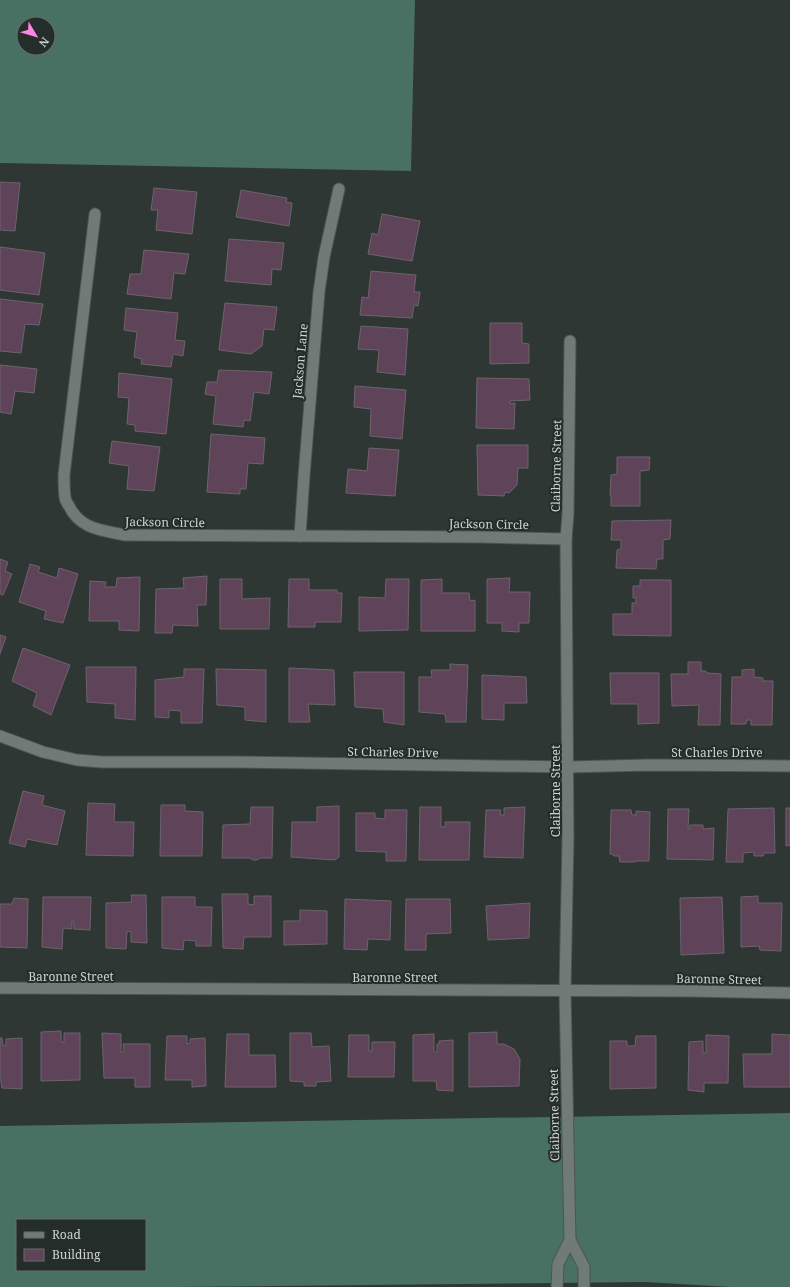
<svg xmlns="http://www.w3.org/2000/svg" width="790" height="1287" viewBox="0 0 790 1287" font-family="'Noto Serif',serif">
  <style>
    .forest { fill: #487063; fill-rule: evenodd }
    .building { fill: #5f4358; stroke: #6d646b }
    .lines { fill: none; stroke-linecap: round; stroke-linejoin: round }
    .minor-casing { stroke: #4d5552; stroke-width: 13 }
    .minor { stroke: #707b77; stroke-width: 11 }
    .labels { text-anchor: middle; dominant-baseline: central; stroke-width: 4; stroke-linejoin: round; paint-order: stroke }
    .street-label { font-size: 12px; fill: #cdd3d1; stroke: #242d2a }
  </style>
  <rect width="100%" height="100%" fill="#2e3734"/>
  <g class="forest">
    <path d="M0 0H415L411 171 0 163ZM24 24H48V48H24Z"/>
    <path d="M790 1113V1287H730L645 1282 178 1287H0V1126ZM17 1220H145V1270H17Z"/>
  </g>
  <g class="building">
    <path d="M0 182 20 183 15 231 0 230Z"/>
    <path d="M154 188 197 192 192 234 156 230 158 210H151Z"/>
    <path d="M241 190 287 198 286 202 292 203 289 226 236 217Z"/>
    <path d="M382 214 420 221 412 261 368 254 372 233 378 235Z"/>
    <path d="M229 239 284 243 281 270 272 269 271 285 225 281Z"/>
    <path d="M0 247 45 253 39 295 0 290Z"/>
    <path d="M144 250 189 254 185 274 174 273 171 299 127 294 130 274H141Z"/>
    <path d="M371 271 416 275 414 292H420L418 306 414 305 412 318 360 315 362 297 368 298Z"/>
    <path d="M0 299 43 304 39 325 25 324 21 353 0 351Z"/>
    <path d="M225 303 277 307 274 330 264 329 262 346 251 354 219 350Z"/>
    <path d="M126 308 178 313 175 340 185 341 183 356 173 354 171 367 141 364 142 359 134 357 137 332 124 330Z"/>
    <path d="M490 323H522V343L529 344V363L490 364Z"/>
    <path d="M361 326 408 329 405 375 377 372 379 350 358 349Z"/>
    <path d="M0 365 37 369 34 393 15 391 11 414 0 412Z"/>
    <path d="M219 370 272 372 269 394 254 392 250 421 244 420 243 427 213 424 216 396 205 394 207 382H217Z"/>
    <path d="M119 373 172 379 166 434 135 431V425L127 424 129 398 118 397Z"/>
    <path d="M477 378 529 379 530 400 510 401V404L515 403 514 429 476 428Z"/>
    <path d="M355 386 406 390 402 439 370 436 371 409 354 407Z"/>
    <path d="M211 434 265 438 263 464 248 463 246 489H240V494L207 492Z"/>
    <path d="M112 441 160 447 154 491 127 489 129 466 109 463Z"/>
    <path d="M477 445H528V468H518L517 485 509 493 505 492 504 496 478 495Z"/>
    <path d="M369 448 399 450 395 496 346 493 348 469 367 471Z"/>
    <path d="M617 457H650L649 470 640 471V506H611V495H610L611 475 617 474Z"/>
    <path d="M671 520 670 539 663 540V559H657L656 569 616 568 617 550 621 549V540H611L612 521Z"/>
    <path d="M0 559 8 562 5 571 12 574 3 595 0 594Z"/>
    <path d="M30 564 40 567 38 572 57 578 59 568 78 574 63 623 44 619 46 611 19 602Z"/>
    <path d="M207 576 206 605H197L198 626 173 625 172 633H155L156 589 184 588 183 578Z"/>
    <path d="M140 577 139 631 119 630V621H89L90 581 106 582 105 587H116L117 578Z"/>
    <path d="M510 578 509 592H530L529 623H519V632L502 631V623H487V579Z"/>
    <path d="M220 579H242V599L270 598 269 629H220Z"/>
    <path d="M289 579H309V590H337V593H342L341 622H315V627H288Z"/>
    <path d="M386 579H409L408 630 359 631V597L385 598Z"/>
    <path d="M442 579V593H469L470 601 475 600V631H421V580Z"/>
    <path d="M640 580H671V636L613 635V614H632V603H636V598H633V586H640Z"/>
    <path d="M0 635 6 637 0 654Z"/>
    <path d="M23 648 70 665 51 715 33 706 37 693 12 681Z"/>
    <path d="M688 662H701V671H705L708 673 721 674 720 725H698L699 705 672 706 671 674H688Z"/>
    <path d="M450 664 468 665 466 722H446L445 714 419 712V677H432L431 670H450Z"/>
    <path d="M86 667H136L135 720 115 718V704L87 702Z"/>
    <path d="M289 668 334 670 335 705 308 704 310 722H289Z"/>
    <path d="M184 669H204L202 723H181V711L169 710V718L155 717V680L184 677Z"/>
    <path d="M216 669 266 670V722L245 720V707L217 705Z"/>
    <path d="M754 669V677L763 678V681H773L772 725H751V720H747L746 724H731L732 677H742V670Z"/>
    <path d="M354 672H404V725L384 722 383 709 355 707Z"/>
    <path d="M610 673H659V723L638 724V704H611Z"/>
    <path d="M482 675 526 677 527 703H504V720L482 719Z"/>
    <path d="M23 791 44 796 42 805 65 811 57 845 27 839 25 847 9 843Z"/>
    <path d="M88 803 115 804 114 822H134L133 856 86 855Z"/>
    <path d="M161 805H185V811L203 812 202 856H160Z"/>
    <path d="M339 806V857L335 860 291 857 292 822H317V807Z"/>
    <path d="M251 807H273L272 858H260L257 860H253L250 858H222L223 825 250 824Z"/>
    <path d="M420 807H441V827H445V822H470L469 860H419Z"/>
    <path d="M525 807 523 858 484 857 486 810H501L500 815H504V808Z"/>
    <path d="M774 808 775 853H764L763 856H754V852L743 853V862H726L728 809Z"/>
    <path d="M786 808H790V845L786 846Z"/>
    <path d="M668 809H689L688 829H690V825H703V829L714 828 713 860 667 859Z"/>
    <path d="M385 810H407L406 861H386V852L356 851V813H375V818L385 819Z"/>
    <path d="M611 810H631L632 815H636V811L650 812 649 861H635V862H620L619 856H614L612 854H610Z"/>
    <path d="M222 894H248V904L254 905V896H271V937H244L243 949 223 948Z"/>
    <path d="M131 895H146L147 943 131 942V932L127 931 126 949 106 948V903L132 902Z"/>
    <path d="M758 896V903H782L781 951 760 950 759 946 741 947V897Z"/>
    <path d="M43 897H91L90 930 74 929V922L72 921V929L63 928 62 949 42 947Z"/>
    <path d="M162 897H195V907H212L211 946H196V941L184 940 183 950 162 948Z"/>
    <path d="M722 897 724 953 681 955 680 898Z"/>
    <path d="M14 898 28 899 27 948 0 947V904H12Z"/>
    <path d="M345 899 391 901 390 940 368 939 367 950 344 949Z"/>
    <path d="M406 899H450L451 933 426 934V950H405Z"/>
    <path d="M530 903 529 938 488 940 486 906Z"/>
    <path d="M300 910 327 911V944L284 945V921H300Z"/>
    <path d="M61 1031V1042H64V1033H80V1080L41 1081V1032Z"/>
    <path d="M497 1032V1044H504L514 1049 520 1059 519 1086 469 1087V1033Z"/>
    <path d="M102 1033 121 1034V1052H124L123 1044H150V1087H135V1078H104Z"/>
    <path d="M290 1033H311L312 1047 329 1046 331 1081 316 1082V1086H304V1082L290 1081Z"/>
    <path d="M227 1034H249V1055H275L276 1087H225Z"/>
    <path d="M434 1034V1052H437V1044H439V1041L453 1040V1091L437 1090 436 1081H413V1035Z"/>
    <path d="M772 1034 790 1035V1087H744L743 1054H772Z"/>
    <path d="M349 1035H369V1051H372V1042H395L394 1077H348Z"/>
    <path d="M706 1035 729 1036 728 1083H704V1092L688 1090 689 1042 703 1041V1053H706Z"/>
    <path d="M167 1036H187V1044L190 1043V1039L205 1038 206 1086 192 1087V1080H165Z"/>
    <path d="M636 1036H656V1088L610 1089V1041H627V1046H635Z"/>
    <path d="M0 1038H2L3 1045 6 1046V1039L22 1038V1089L2 1088 1 1081H0Z"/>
  </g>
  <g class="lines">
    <g class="minor-casing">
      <g id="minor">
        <path d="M95 214 64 475C64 482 64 490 65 497 65 500 67 503 69 506 80 529 101 530 124 535L481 537 566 539"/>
        <path d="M570 341 568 514 566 539 568 838 565 991 570 1240 584 1267V1287"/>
        <path d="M300 536 304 476 319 292 324 257 339 189"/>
        <path d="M0 736 43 752 77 760 102 762H233L568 767 650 765 790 766"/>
        <path d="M0 988 690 991 790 993"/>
        <path d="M557 1287 558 1264 570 1240"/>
      </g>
    </g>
    <use href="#minor" class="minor"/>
  </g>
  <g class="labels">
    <g class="street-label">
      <text transform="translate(300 361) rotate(-85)">Jackson Lane</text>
      <text transform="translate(556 466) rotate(-89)">Claiborne Street</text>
      <text transform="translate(165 522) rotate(1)">Jackson Circle</text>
      <text transform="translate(489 524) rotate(1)">Jackson Circle</text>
      <text transform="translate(393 752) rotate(1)">St Charles Drive</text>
      <text x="717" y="752">St Charles Drive</text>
      <text transform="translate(555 791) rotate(-90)">Claiborne Street</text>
      <text x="71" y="976">Baronne Street</text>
      <text x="395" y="977">Baronne Street</text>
      <text transform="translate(719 979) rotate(1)">Baronne Street</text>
      <text transform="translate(554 1115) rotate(-91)">Claiborne Street</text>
    </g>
  </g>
  <rect x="16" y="1219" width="130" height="52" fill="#242d2a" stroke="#686f6d"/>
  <rect x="24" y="1232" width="20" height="6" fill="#707b77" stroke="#686f6d"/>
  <text x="52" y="1239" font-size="12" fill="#cdd3d1">Road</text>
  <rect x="24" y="1249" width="20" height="12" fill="#5f4358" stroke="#686f6d"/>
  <text x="52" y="1259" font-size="12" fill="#cdd3d1">Building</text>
  <g transform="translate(36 36) rotate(128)"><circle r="19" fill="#242d2a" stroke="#686f6d"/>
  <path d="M0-3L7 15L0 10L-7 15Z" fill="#fd86e2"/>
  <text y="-6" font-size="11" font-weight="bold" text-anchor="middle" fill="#cdd3d1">N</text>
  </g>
</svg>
